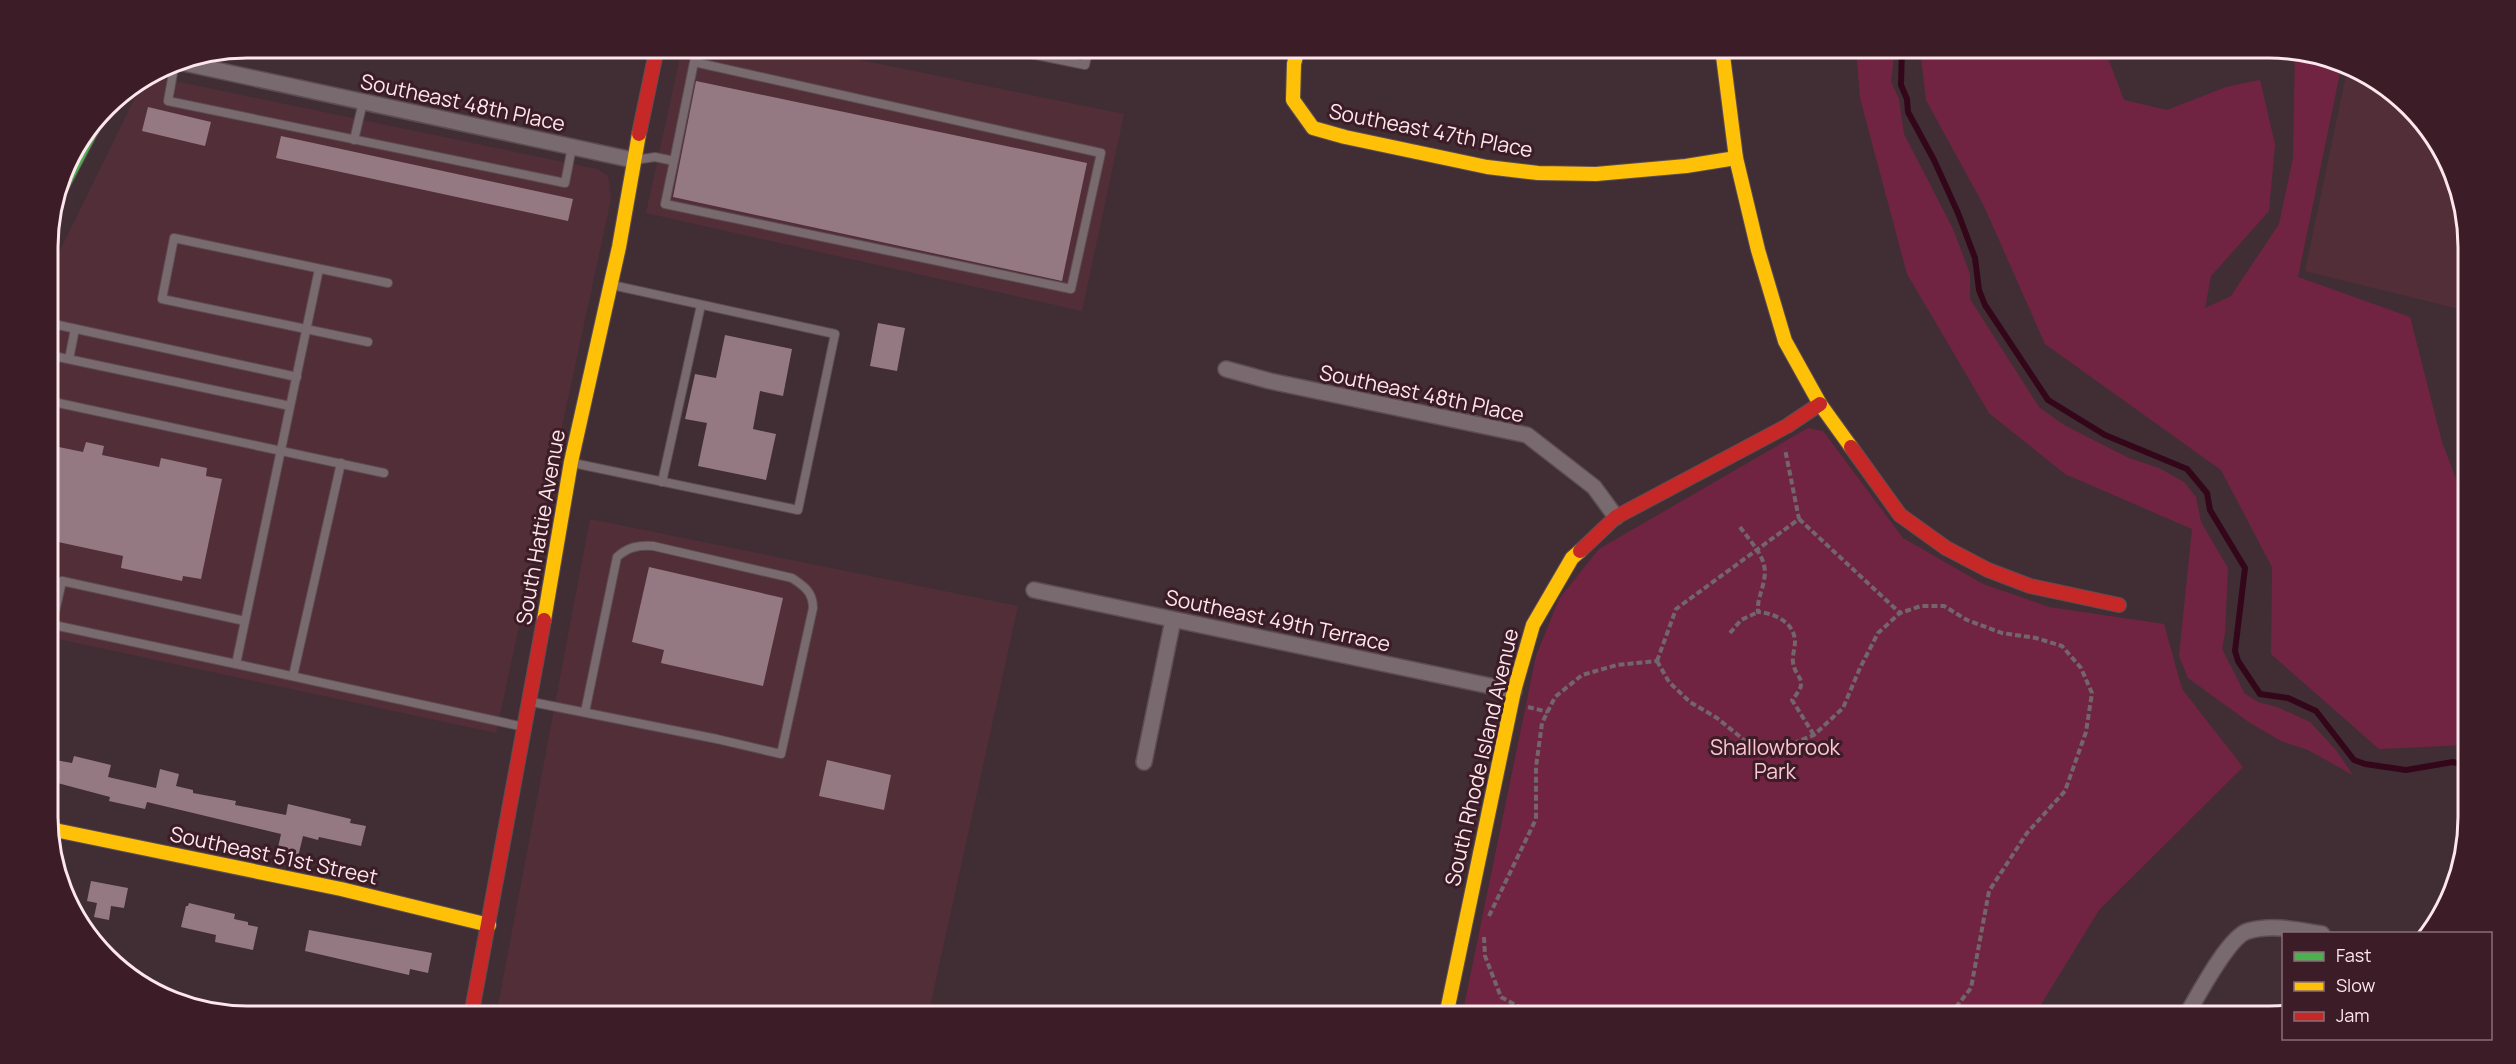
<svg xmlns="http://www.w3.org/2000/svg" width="2516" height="1064" viewBox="0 0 2516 1064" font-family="Manrope,sans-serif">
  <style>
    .built { fill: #522e39 }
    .green { fill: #712442 }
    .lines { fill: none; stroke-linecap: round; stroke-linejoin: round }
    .stream { stroke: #330719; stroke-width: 6 }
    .building { fill: #957982 }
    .lane-casing { stroke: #5d4d52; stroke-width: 10 }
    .street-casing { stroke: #5d4d52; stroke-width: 18 }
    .fast-casing { stroke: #5d4d52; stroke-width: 16 }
    .slow-casing { stroke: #5d4d52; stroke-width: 16 }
    .jam-casing { stroke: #5d4d52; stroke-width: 16 }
    .path { stroke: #73666a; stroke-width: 4; stroke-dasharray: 6 3; stroke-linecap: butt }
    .lane { stroke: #786a6e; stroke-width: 8 }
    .street { stroke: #786a6e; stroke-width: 15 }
    .fast { stroke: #4caf50; stroke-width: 14 }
    .slow { stroke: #ffc107; stroke-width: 14 }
    .jam { stroke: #c62828; stroke-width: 14 }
    .labels { text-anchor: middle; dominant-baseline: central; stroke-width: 6; stroke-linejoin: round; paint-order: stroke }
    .street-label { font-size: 21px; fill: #fde7ec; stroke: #3c1d27 }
    .park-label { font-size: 21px; fill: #fcc6d4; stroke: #3c1d27 }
    .rim { fill: none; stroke: #fde7ec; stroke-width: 3 }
  </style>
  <rect width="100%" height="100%" fill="#402e34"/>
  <g class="built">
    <path d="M682 48H801L1124 114 1082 311 646 213Z"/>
    <path d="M2348 66 2426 126 2466 222 2467 311 2305 271Z"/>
    <path d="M151 76 597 169 608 176 611 199 496 733 49 637V273L143 81Z"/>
    <path d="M590 519 1018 606 928 1016H496Z"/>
  </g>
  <g class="green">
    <path d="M1856 48H1895L1891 82 1899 99 1904 134 1953 229 1970 274V299L2039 407 2064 425 2129 458 2159 468 2184 482 2196 497 2201 522 2228 568 2225 633 2222 649 2245 694 2258 702 2277 707 2310 722 2336 750 2353 775 2308 750 2281 741 2250 723 2188 678 2179 656 2192 529 2065 474 1989 413 1907 274 1860 98Z"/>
    <path d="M1920 48H2104L2124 100 2167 110 2226 87 2260 80 2275 144 2269 211 2211 276 2205 308 2231 296 2279 224 2293 158 2295 53 2342 63 2298 277 2410 317 2442 442 2467 508 2468 745 2379 749 2271 654 2272 567 2221 470 2045 344 1984 206 1926 100Z"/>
    <path d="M1808 428 1823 431 1903 538 1983 584 2049 607 2164 624 2182 689 2243 767 2099 910 2034 1016H1462L1536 656 1559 599 1599 549Z"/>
  </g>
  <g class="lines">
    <path class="stream" d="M1902 48 1901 85 1907 99 1908 112 1934 160 1958 213 1975 258 1979 290 1985 305 2048 400 2105 435 2187 469 2207 493 2210 510 2245 568 2235 651 2238 661 2260 694 2288 698 2316 711 2354 760 2365 764 2406 770 2453 762 2468 766"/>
  </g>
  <g class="building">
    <path d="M696 81 1087 163 1062 281 673 197Z"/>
    <path d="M148 107 211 122 205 146 142 131Z"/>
    <path d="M281 136 573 199 568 221 276 158Z"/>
    <path d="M878 323 905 328 897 371 870 366Z"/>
    <path d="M725 335 792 349 783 396 760 391 753 429 776 434 766 480 698 466 707 423 685 419 695 374 716 378Z"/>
    <path d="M86 442 104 446 102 455 159 467 161 458 207 468 206 476 222 479 201 579 183 576 182 581 121 568 123 556 49 540V445L83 452Z"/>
    <path d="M649 567 783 598 763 686 661 663 664 650 632 642Z"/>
    <path d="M74 756 111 765 108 777 156 788 160 769 179 774 176 786 193 790V793L236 801 235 805 286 815 288 804 351 819 350 823 366 826 361 846 319 837 318 840 303 836 298 857 277 852 281 834 147 802 145 809 109 801 110 797 50 781V759L72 763Z"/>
    <path d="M827 760 891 775 884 810 819 796Z"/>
    <path d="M91 881 128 888 124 908 111 906 109 920 94 917 97 903 87 901Z"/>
    <path d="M189 903 235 914 234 919 248 922V925L258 927 253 950 215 942 216 935 181 927 186 906H188Z"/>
    <path d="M309 930 432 953 428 973 410 969 409 975 305 951Z"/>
  </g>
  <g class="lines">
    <g class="lane-casing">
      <g id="lane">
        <path d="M1001 48 1085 65 1089 48"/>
        <path d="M175 62 168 101 565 183 572 147"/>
        <path d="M354 140 363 102"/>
        <path d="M635 160 655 157 674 161 665 204 1071 289 1101 153 694 62 674 161"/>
        <path d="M49 323 297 377"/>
        <path d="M368 342 162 299 174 238 388 283"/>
        <path d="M49 355 290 406"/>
        <path d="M69 359 75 329"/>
        <path d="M49 401 384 473"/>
        <path d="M573 463 798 510 835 334 612 285"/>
        <path d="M662 482 701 305"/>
        <path d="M49 624 236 664 319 269"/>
        <path d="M52 625 62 581 245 621"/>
        <path d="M236 664 524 727"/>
        <path d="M293 676 341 463"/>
        <path d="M532 702 717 739 781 754 813 608C813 592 804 586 792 578L653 546C638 545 628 547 617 557L585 712"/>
      </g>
    </g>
    <g class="street-casing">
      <g id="street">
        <path d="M179 62 633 160"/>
        <path d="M1226 369 1270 381 1527 435 1594 487 1616 517"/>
        <path d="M1034 590 1514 691"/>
        <path d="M1144 762 1173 620"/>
        <path d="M2186 1016C2197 997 2229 936 2248 931 2272 924 2298 930 2322 934"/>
      </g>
    </g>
    <g class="fast-casing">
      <path id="fast" d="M61 188 92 129"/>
    </g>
    <g class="slow-casing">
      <g id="slow">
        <path d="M1298 48 1294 64 1293 100 1313 128 1345 137 1487 167 1538 173 1596 174 1686 166 1736 158"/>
        <path d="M1722 48 1736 158 1758 250 1785 341 1820 404 1851 447"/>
        <path d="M544 620 571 462 619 247 639 134"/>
        <path d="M50 829 341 889 489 925"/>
        <path d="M1446 1016 1514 691 1533 625 1572 558 1580 551"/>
      </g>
    </g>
    <g class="jam-casing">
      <g id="jam">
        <path d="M639 134 657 48"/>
        <path d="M1851 447 1900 515 1946 548 1988 570 2030 586 2119 605"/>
        <path d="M1580 551 1616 517 1787 426 1820 404"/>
        <path d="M471 1016 544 620"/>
      </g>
    </g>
    <g class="path">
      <path d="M1799 519 1900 613"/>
      <path d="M1740 527C1752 544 1769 559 1764 580 1762 592 1757 600 1758 612 1775 613 1795 623 1795 642 1795 648 1792 656 1793 662 1795 680 1811 678 1792 700L1814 735"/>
      <path d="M1730 633 1741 620 1758 612"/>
      <path d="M1657 661 1669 682 1690 702 1717 718 1749 744 1784 747 1814 735 1843 708 1860 668 1878 633 1900 613 1921 606H1944L1967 620 2002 633 2036 638 2062 646 2081 668 2092 693 2086 732 2065 791 2027 833 1989 891 1971 988 1949 1016"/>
      <path d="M1657 661 1676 609 1799 519 1785 449"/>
      <path d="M1528 707 1548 712"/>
      <path d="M1489 916 1536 819V767L1542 723 1555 697 1582 675 1617 665 1657 661"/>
      <path d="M1484 937 1485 956 1501 997 1536 1016"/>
    </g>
    <use href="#lane" class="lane"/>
    <use href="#street" class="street"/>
    <use href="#fast" class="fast"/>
    <use href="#slow" class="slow"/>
    <use href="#jam" class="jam"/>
  </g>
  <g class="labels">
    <g class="street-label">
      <text transform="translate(463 102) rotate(12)">Southeast 48th Place</text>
      <text transform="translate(1431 130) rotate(11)">Southeast 47th Place</text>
      <text transform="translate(1422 393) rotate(12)">Southeast 48th Place</text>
      <text transform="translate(540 527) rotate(-80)">South Hattie Avenue</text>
      <text transform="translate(1278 620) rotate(12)">Southeast 49th Terrace</text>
      <text transform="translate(1481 757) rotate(-77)">South Rhode Island Avenue</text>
      <text transform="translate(274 855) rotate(12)">Southeast 51st Street</text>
    </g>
    <g class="park-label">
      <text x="1775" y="747">Shallowbrook<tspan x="1775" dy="24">Park</tspan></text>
    </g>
  </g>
  <path d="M0 0H2516V1064H0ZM247 58H2269A189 189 0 0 1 2458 247V817A189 189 0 0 1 2269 1006H247A189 189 0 0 1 58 817V247A189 189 0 0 1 247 58Z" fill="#3c1d27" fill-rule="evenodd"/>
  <path class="rim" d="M247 58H2269A189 189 0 0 1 2458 247V817A189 189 0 0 1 2269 1006H247A189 189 0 0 1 58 817V247A189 189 0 0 1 247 58Z"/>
  <rect x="2282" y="932" width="210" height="108" fill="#3c1d27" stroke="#896e76" stroke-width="1.5"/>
  <rect x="2294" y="952" width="30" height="9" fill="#4caf50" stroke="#896e76" stroke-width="1.5"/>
  <text x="2336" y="962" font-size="18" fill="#fde7ec">Fast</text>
  <rect x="2294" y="982" width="30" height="9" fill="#ffc107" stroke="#896e76" stroke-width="1.5"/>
  <text x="2336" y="992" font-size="18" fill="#fde7ec">Slow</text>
  <rect x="2294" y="1012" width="30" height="9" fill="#c62828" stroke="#896e76" stroke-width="1.5"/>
  <text x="2336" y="1022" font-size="18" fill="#fde7ec">Jam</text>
</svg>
